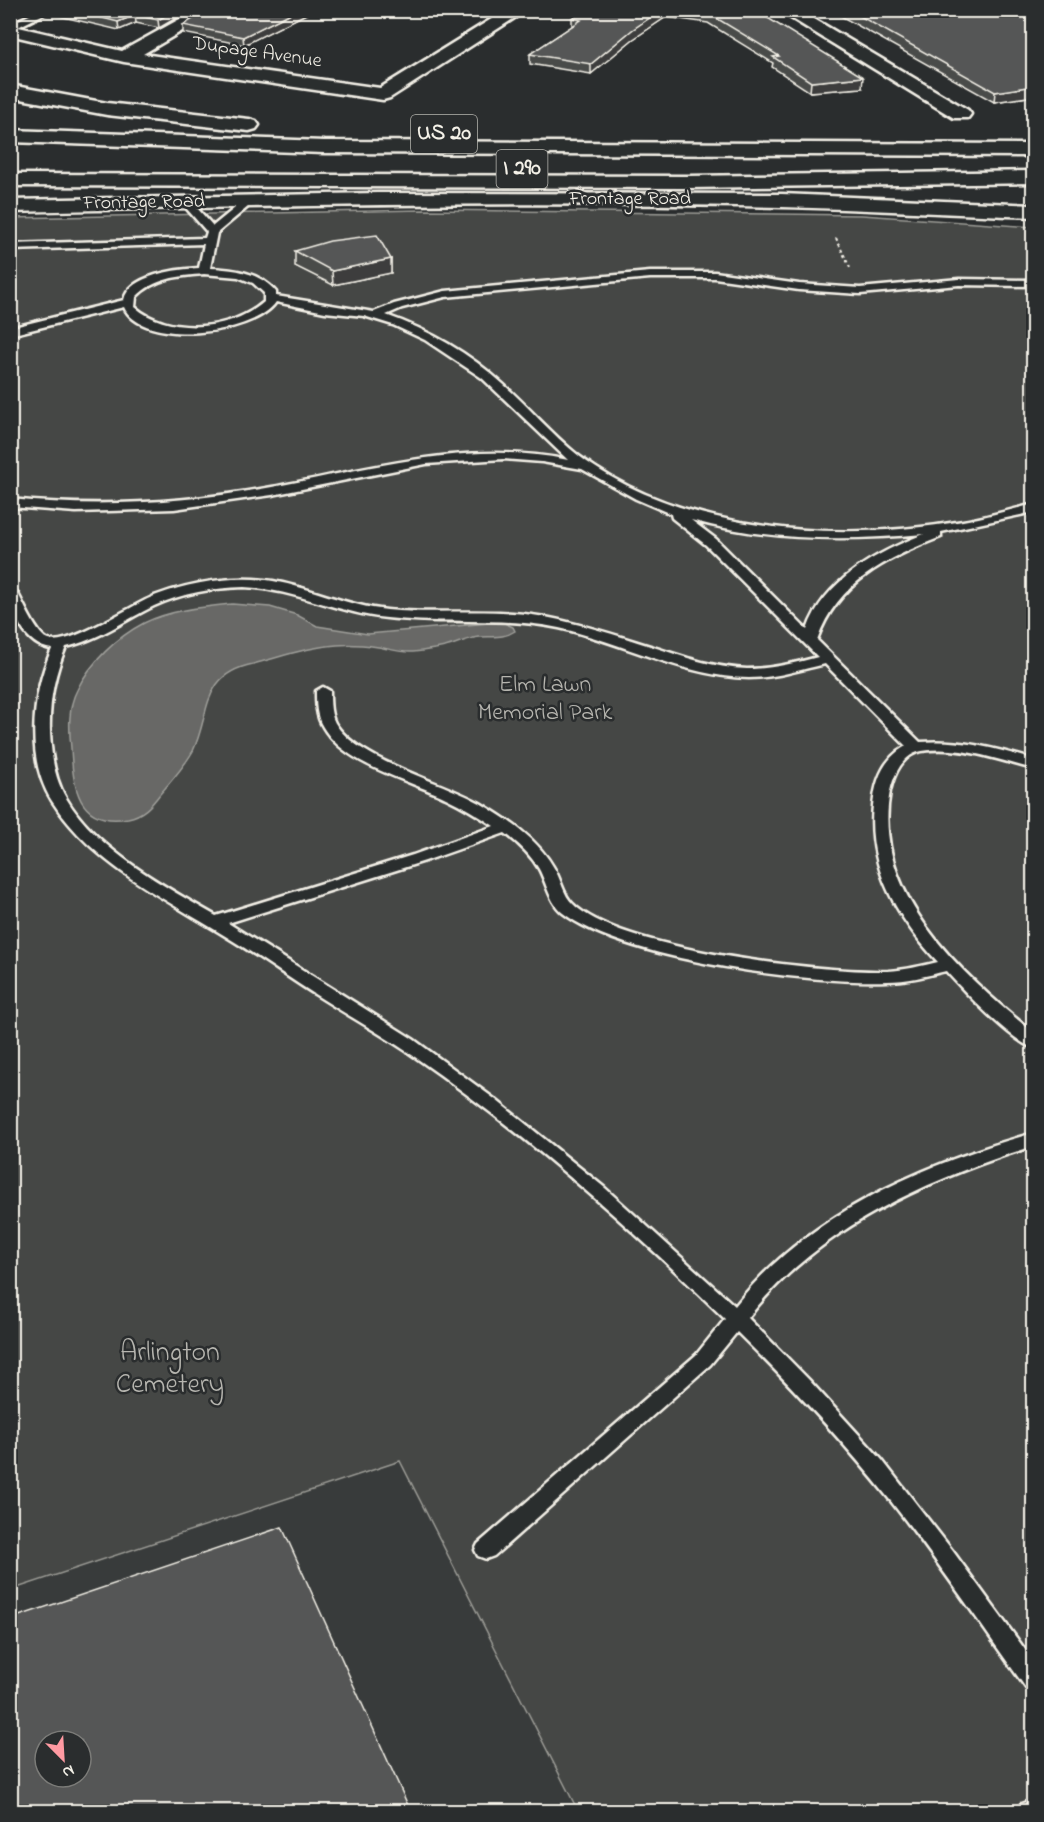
<svg xmlns="http://www.w3.org/2000/svg" width="1044" height="1822" viewBox="0 0 1044 1822" font-family="'Indie Flower',sans-serif">
  <style>
    .built { fill: #373a3a; fill-rule: evenodd }
    .green { fill: #444645; stroke: #9c9c96; stroke-width: 1.5 }
    .water { fill: #676866; stroke: #9f9f9a; stroke-width: 1.5 }
    .lines { fill: none; stroke-linecap: round; stroke-linejoin: round }
    .lane-casing { stroke: #f4f1e8; stroke-width: 5 }
    .street-casing { stroke: #f4f1e8; stroke-width: 5 }
    .secondary-casing { stroke: #f4f1e8; stroke-width: 5 }
    .highway-casing { stroke: #f4f1e8; stroke-width: 5 }
    .path { stroke: #f4f1e8; stroke-width: 2; stroke-dasharray: 3 3; stroke-linecap: butt }
    .lane { fill: #2a2d2e; fill-rule: evenodd }
    .street { fill: #2a2d2e; fill-rule: evenodd }
    .secondary { fill: #2a2d2e; fill-rule: evenodd }
    .highway { fill: #2a2d2e; fill-rule: evenodd }
    .wall { fill: #494b4a; stroke: #f4f1e8; stroke-width: 1.5 }
    .shaded-wall { fill: #3c3d3c; stroke: #f4f1e8; stroke-width: 1.5 }
    .building { fill: #555756; stroke: #f4f1e8; stroke-width: 1.5; fill-rule: evenodd }
    .labels { text-anchor: middle; dominant-baseline: central; stroke-width: 5; stroke-linejoin: round; paint-order: stroke }
    .far-street-label { font-size: 20px; fill: #f4f1e8; stroke: #2a2d2e }
    .shield { fill: #2a2d2e; stroke: #b7b6b0; stroke-width: 1.5 }
    .shield-label { font-size: 22px; font-weight: bold; fill: #f4f1e8 }
    .park-label { font-size: 24px; fill: #b6b5af; stroke: #2a2d2e }
    .near-park-label { font-size: 28px; fill: #b6b5af; stroke: #2a2d2e }
  </style>
  <rect width="100%" height="100%" fill="#2a2d2e"/>
  <filter id="ink" filterUnits="userSpaceOnUse"><feTurbulence type="fractalNoise" baseFrequency=".0167" numOctaves="2"/><feDisplacementMap in="SourceGraphic" scale="12" xChannelSelector="R" yChannelSelector="G"/><feConvolveMatrix kernelMatrix="1 2 1 2 8 2 1 2 1" color-interpolation-filters="sRGB"/></filter>
  <g filter="url(#ink)">
    <path class="built" d="M401 1461 578 1811H11L10 1590ZM45 1741H81V1777H45Z"/>
    <path class="green" d="M423 210 862 215 1033 227V1811H578L400 1461 11 1590 10 218Z"/>
    <path class="water" d="M232 604 270 607 297 615 317 626 368 634 489 623H504L513 627 515 631C503 639 493 636 480 637 467 638 457 644 445 647 435 649 423 651 413 652 401 653 390 649 378 647 364 645 350 644 337 645 308 647 280 657 253 664 200 675 211 713 193 751 184 767 172 780 160 794 151 806 143 815 128 818 77 827 73 786 71 748 69 729 68 707 77 690 90 663 117 637 144 623 170 610 203 607 232 604Z"/>
    <g class="lines">
      <g class="lane-casing">
        <g id="lane">
          <path d="M40 10H52L10 31V24Z"/>
          <path d="M185 198 189 199 213 226 246 199 255 201 217 233 210 268C234 269 260 272 276 292V296L374 312 394 304 445 291 650 272H715L799 284 860 288 959 279 1034 280V286L959 285 860 294 799 290 715 278H650L445 297 402 308 386 315C429 330 469 353 503 384 529 407 551 434 579 456 681 533 840 543 963 521 987 517 1010 510 1034 504V512L941 532V537C887 558 837 582 817 640L920 742C959 739 996 748 1034 760V769C997 760 960 745 922 751 903 754 894 774 890 791 871 894 961 974 1034 1033V1048C1012 1042 962 989 946 971 926 976 907 981 887 981 809 984 624 960 563 913 550 903 547 884 539 869 531 855 518 843 505 833L425 861 228 923 413 1039 496 1100 605 1188 735 1306C806 1215 925 1163 1034 1133V1146C928 1179 817 1228 748 1318L809 1380 882 1460 952 1550 1034 1662V1691L1026 1688C981 1625 938 1561 890 1500 843 1441 791 1385 737 1332L710 1365 494 1556 486 1559 478 1556 475 1550 478 1544 696 1355 725 1319C629 1225 526 1134 415 1057 383 1035 349 1016 316 995 286 976 257 955 227 937 164 898 93 865 52 801 25 759 32 692 52 649 25 646 10 612 10 588L17 592C24 604 37 636 49 640 70 647 134 603 157 595 192 582 235 575 273 581 312 588 348 606 387 610 440 615 493 607 545 617 581 624 616 635 650 646 682 656 714 668 747 669 771 669 795 663 818 657L706 545 672 518 671 514 636 499 582 469 542 462 503 459 426 464 272 495 174 509 76 512 10 507V499C99 508 185 503 272 487 371 469 468 439 568 460L482 378 425 340 393 325 364 316 325 312 276 302C253 336 141 347 124 307L10 335V328L124 300C129 275 178 269 199 268L204 244 10 250V244L205 238 207 232 180 201ZM204 274 238 277 253 283 264 293V302C231 331 169 336 135 307L136 297C154 278 179 276 204 274ZM691 520C766 541 847 541 924 534 878 552 824 580 807 630L716 539ZM244 587C294 589 338 613 387 618 444 625 502 616 559 628 622 642 684 677 749 678 775 678 800 670 825 664L906 746C886 757 877 776 874 798 864 862 896 917 938 962 921 966 905 970 888 971 822 973 619 950 573 904 563 895 561 879 554 868 537 838 508 820 480 803 441 781 362 762 337 726 330 717 330 702 330 691L323 687 316 691C316 703 316 716 323 727 345 765 409 780 446 798 463 806 479 816 494 826L413 855 216 916C166 887 96 850 66 798 54 778 51 754 50 732 49 701 54 675 66 647 98 640 125 620 154 606 182 593 214 588 244 587Z"/>
          <path d="M1034 1799V1812H1018L1021 1804Z"/>
        </g>
      </g>
      <g class="street-casing">
        <g id="street">
          <path d="M196 10H218L143 54 380 88 506 10H527L390 98 383 100 124 62 10 35V25L122 51Z"/>
          <path d="M778 10H799L968 110 971 114 968 118H954Z"/>
        </g>
      </g>
      <g class="secondary-casing">
        <path id="secondary" d="M378 193 782 194 1034 205V217C950 214 866 209 782 207 525 201 267 206 10 212V200Z"/>
      </g>
      <g class="highway-casing">
        <g id="highway">
          <path d="M10 85 107 103 249 119 256 121 259 125 256 129 249 131 107 115 10 97Z"/>
          <path d="M10 130 324 141 1034 144V156L324 153 10 142Z"/>
          <path d="M1034 171V183L689 188 10 186V174L689 176Z"/>
        </g>
      </g>
      <path class="path" d="M836 238 851 270"/>
      <use href="#lane" class="lane"/>
      <use href="#street" class="street"/>
      <use href="#secondary" class="secondary"/>
      <use href="#highway" class="highway"/>
    </g>
    <g class="wall">
      <path d="M50 10H190L159 28 136 23 119 30 50 14Z"/>
      <path d="M314 10 244 45 183 33V25Z"/>
      <path d="M584 10H755L862 88 810 92 772 67 773 63 708 23 666 17 632 40 591 74 530 64V54L572 26V18Z"/>
      <path d="M830 10H1034V96L994 102Z"/>
      <path d="M295 251 391 259V273L333 285 295 266Z"/>
    </g>
    <g class="shaded-wall">
      <path d="M175 10H190L159 28 158 20Z"/>
      <path d="M297 10H314L244 45 243 37Z"/>
      <path d="M661 10H666V17L632 40 591 74V64L632 30Z"/>
      <path d="M135 15 136 23 119 30 118 22Z"/>
      <path d="M863 77 862 88 810 92 811 82Z"/>
      <path d="M1034 86V96L994 102 995 92Z"/>
      <path d="M391 259V273L333 285 332 271Z"/>
    </g>
    <g class="building">
      <path d="M71 10H175L158 20 135 15 118 22Z"/>
      <path d="M207 10H297L243 37 183 25Z"/>
      <path d="M584 10H661L632 30 591 64 530 54 581 20 572 18Z"/>
      <path d="M689 10H755L863 77 811 82 773 57 779 56 708 13Z"/>
      <path d="M849 10H1034V86L995 92Z"/>
      <path d="M377 235 391 259 332 271 295 251 330 241Z"/>
      <path d="M282 1527 411 1812H10V1619ZM45 1741H81V1777H45Z"/>
    </g>
  </g>
  <g class="labels">
    <g class="far-street-label">
      <text transform="translate(257 53) rotate(8)">Dupage Avenue</text>
      <text x="630" y="199">Frontage Road</text>
      <text transform="translate(144 203) rotate(-1)">Frontage Road</text>
    </g>
    <g class="shield">
      <rect x="411" y="115" width="66" height="38" rx="4.5"/>
      <rect x="496.5" y="150" width="51" height="38" rx="4.5"/>
    </g>
    <g class="shield-label">
      <text x="444" y="134">US 20</text>
      <text x="522" y="169">I 290</text>
    </g>
    <g class="park-label">
      <text x="545" y="685">Elm Lawn<tspan x="545" dy="28">Memorial Park</tspan></text>
    </g>
    <g class="near-park-label">
      <text x="170" y="1353">Arlington<tspan x="170" dy="32">Cemetery</tspan></text>
    </g>
  </g>
  <rect width="1044" height="1822" fill="none" stroke="#2a2d2e" stroke-width="36"/>
  <rect x="18" y="18" width="1008" height="1786" fill="none" stroke="#f4f1e8" stroke-width="2" filter="url(#ink)"/>
  <g transform="translate(63 1759) rotate(156)"><circle r="28" fill="#2a2d2e" stroke="#7b7b78" stroke-width="1.5"/>
  <path d="M0-4.5L10 22L0 15L-10 22Z" fill="#ff9aa2"/>
  <text y="-9" font-size="16" font-weight="bold" text-anchor="middle" fill="#f4f1e8">N</text>
  </g>
</svg>
